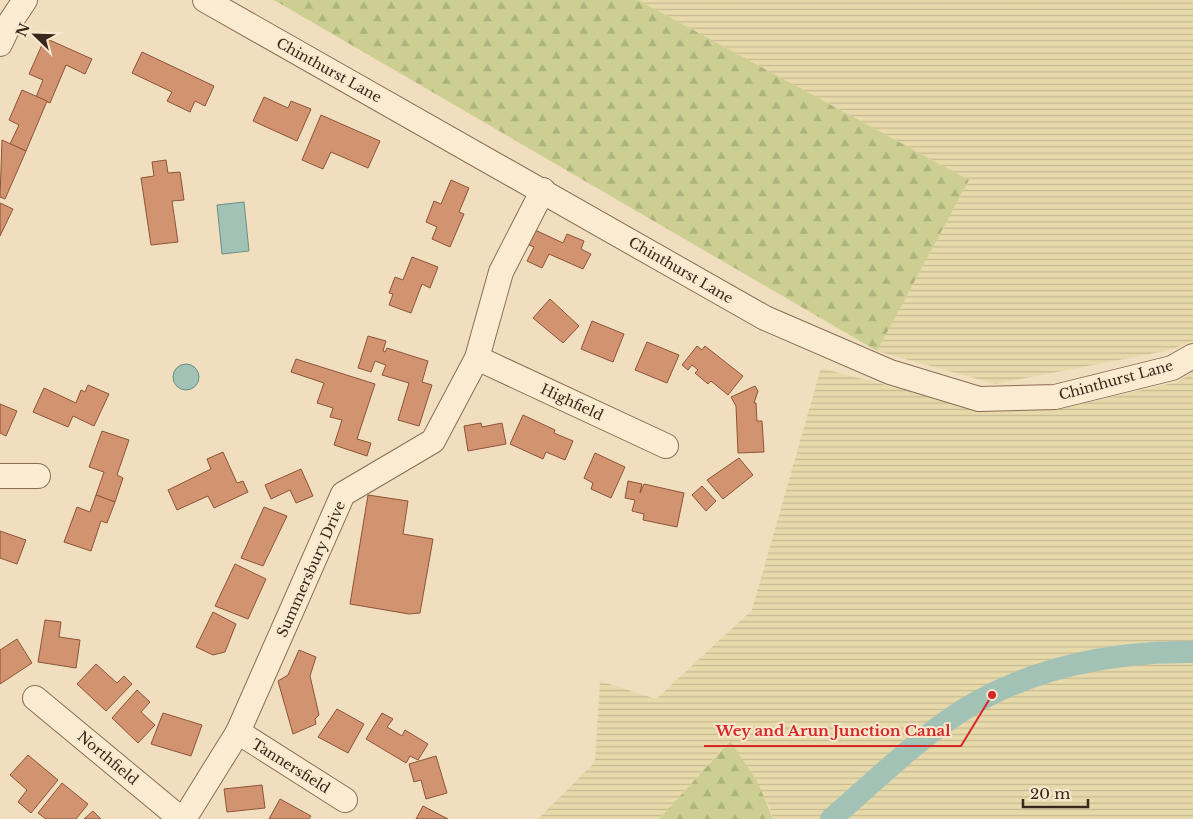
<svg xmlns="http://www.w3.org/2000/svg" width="1193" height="819" viewBox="0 0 1193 819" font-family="'Libre Baskerville',serif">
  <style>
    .farmland { fill: url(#farmland-rules) }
    .forest { fill: url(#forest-firs) }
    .water { fill: #a2c2b6; stroke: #689084 }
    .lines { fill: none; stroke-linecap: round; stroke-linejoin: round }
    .canal { stroke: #a2c2b6; stroke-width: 22 }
    .building { fill: #d29371; stroke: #8b5539 }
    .street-casing { stroke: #8a6e55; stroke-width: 26 }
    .street { stroke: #fbecd1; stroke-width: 24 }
    .labels { text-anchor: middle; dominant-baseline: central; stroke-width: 4; stroke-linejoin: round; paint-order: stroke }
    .street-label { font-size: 14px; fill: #38271b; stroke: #f8e9ce }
    .leader { fill: none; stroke: #d62828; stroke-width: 2 }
    .callout-dot { fill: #d62828; stroke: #f8e9ce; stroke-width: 2 }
    .callout-label { font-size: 15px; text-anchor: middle; font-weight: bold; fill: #d62828; stroke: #f8e9ce; stroke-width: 4; stroke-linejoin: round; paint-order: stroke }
  </style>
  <defs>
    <pattern id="farmland-rules" width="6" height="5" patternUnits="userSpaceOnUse" patternTransform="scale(1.25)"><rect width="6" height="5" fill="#e7d9aa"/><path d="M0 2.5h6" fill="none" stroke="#c7ba92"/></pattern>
    <pattern id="forest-firs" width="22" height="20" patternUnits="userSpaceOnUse" patternTransform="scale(1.25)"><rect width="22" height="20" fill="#cccf91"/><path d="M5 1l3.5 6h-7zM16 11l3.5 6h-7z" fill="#b0b27c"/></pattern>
  </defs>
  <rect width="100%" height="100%" fill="#f1debe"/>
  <g class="farmland">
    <path d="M638 0H1193V341L1170 350 995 384 877 351 969 180Z"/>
    <path d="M821 368 973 408 1054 410 1177 382 1193 372V819H773L769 806 729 741 659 819H538L595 762 600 681 656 699 752 610Z"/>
  </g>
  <g class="forest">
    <path d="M274 0H638L969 180 877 351Z"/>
    <path d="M730 741 758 783 773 819H659Z"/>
  </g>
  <g class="water">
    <path d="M244 202 249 251 222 254 217 205Z"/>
    <circle cx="186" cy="377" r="13"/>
  </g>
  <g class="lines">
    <path class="canal" d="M831 819C873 783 914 742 960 712 1028 668 1113 651 1193 652"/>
  </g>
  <g class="building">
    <path d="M45 38 92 59 85 74 66 65 50 103 36 97 43 80 29 74Z"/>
    <path d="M142 52 214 86 205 106 195 101 190 112 167 101 172 92 132 73Z"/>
    <path d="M22 90 47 101 26 151 10 144 19 125 9 120Z"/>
    <path d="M264 97 288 108 291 101 311 109 297 141 253 121Z"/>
    <path d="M321 115 380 141 368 168 331 152 323 169 302 160Z"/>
    <path d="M2 140 26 151 5 199 0 197Z"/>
    <path d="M166 160 168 173 180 172 184 200 172 201 178 242 151 245 141 178 154 176 152 162Z"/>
    <path d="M451 180 469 188 459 212 464 214 450 247 432 239 437 227 426 222 434 201 441 204Z"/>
    <path d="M0 203 13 209 0 236Z"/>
    <path d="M535 230 563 243 567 234 584 241 581 249 591 254 583 269 549 254 542 268 527 261 534 247 529 245Z"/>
    <path d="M412 257 438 267 430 288 422 284 411 313 389 305 393 294 389 293 395 277 403 280Z"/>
    <path d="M550 299 579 326 563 343 533 318Z"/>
    <path d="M592 321 624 334 613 362 581 349Z"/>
    <path d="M368 336 386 341 383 351 385 352 387 348 428 361 422 382 432 385 419 426 398 420 409 383 382 375 386 365 375 361 371 372 358 368Z"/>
    <path d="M647 342 679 355 667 383 635 370Z"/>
    <path d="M697 346 702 350 705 346 743 376 728 395 711 381 708 384 695 373 698 370 692 365 688 370 682 365Z"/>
    <path d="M296 359 375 384 357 439 371 443 367 456 334 445 342 420 330 417 333 408 317 403 324 383 291 372Z"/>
    <path d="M88 385 109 394 94 426 73 416 68 427 33 412 44 388 76 403 81 390 85 392Z"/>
    <path d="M755 386 758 391 754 403H756L757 421H762L764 452 738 453 736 406 731 397Z"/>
    <path d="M0 404 17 411 6 436 0 433Z"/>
    <path d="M523 415 555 430 554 433 573 441 565 460 546 452 543 459 510 444Z"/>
    <path d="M481 423 482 427 502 423 506 444 468 451 464 426Z"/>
    <path d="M102 431 129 440 117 475 123 478 115 502 96 495 104 472 89 467Z"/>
    <path d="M223 452 237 483 243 481 248 492 214 508 208 496 177 510 168 490 211 469 207 459Z"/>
    <path d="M595 453 625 467 611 498 591 489 593 483 584 478Z"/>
    <path d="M739 458 753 475 723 499 707 480Z"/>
    <path d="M301 469 313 496 296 503 290 490 271 499 265 485Z"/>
    <path d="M628 481 642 484 640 493 644 484 684 493 677 527 643 520 644 514 632 511 635 500 625 498Z"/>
    <path d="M702 486 716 501 706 511 692 495Z"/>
    <path d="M96 495 115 502 107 523 101 521 91 551 64 542 77 507 90 512Z"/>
    <path d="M368 495 408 501 403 534 433 539 420 613 409 614 350 604Z"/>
    <path d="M264 507 287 516 263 566 241 558Z"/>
    <path d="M0 531 26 540 17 564 0 558Z"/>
    <path d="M235 564 266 579 248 619 215 606Z"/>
    <path d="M213 612 236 624 225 652 213 655 196 647Z"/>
    <path d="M45 620 61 622 59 637 80 640 76 668 38 662Z"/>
    <path d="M17 639 32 663 0 684V650Z"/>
    <path d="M299 650 316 657 310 676 319 715 315 719 316 724 293 734 278 681 288 675Z"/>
    <path d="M96 664 117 683 124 676 132 684 106 711 77 684Z"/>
    <path d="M137 690 150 702 141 712 155 725 138 743 112 718Z"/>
    <path d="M337 709 364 724 348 753 318 737Z"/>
    <path d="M163 713 202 725 191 756 151 744Z"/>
    <path d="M382 713 393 719 387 727 402 736 405 730 428 744 418 760 410 756 406 763 366 739Z"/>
    <path d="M28 755 58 780 31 813 18 802 27 790 10 775Z"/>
    <path d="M436 756 447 793 426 799 421 780 414 782 409 764Z"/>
    <path d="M62 783 88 804 76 819H46L38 813Z"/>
    <path d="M262 785 265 808 227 812 224 789Z"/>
    <path d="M280 799 311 816 309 819H269Z"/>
    <path d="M423 806 448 819H416Z"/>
    <path d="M93 811 101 819H84Z"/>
  </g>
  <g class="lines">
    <g class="street-casing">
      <g id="street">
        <path d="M205 0 765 318 890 372 979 399 1055 397 1172 368 1193 356"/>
        <path d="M0 44 11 21 25 0"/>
        <path d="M477 358 666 446"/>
        <path d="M0 476H38"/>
        <path d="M35 698 181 819"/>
        <path d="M238 732 345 800"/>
        <path d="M184 819 238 732 343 494 433 441 477 358 501 272 543 190"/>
      </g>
    </g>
    <use href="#street" class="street"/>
  </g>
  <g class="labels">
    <g class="street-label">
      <text transform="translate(329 70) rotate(29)">Chinthurst Lane</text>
      <text transform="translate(681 270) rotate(30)">Chinthurst Lane</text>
      <text transform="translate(1116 380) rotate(-15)">Chinthurst Lane</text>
      <text transform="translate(572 402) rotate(25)">Highfield</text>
      <text transform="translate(311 569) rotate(-66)">Summersbury Drive</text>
      <text transform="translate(108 758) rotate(40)">Northfield</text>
      <text transform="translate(291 766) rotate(32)">Tannersfield</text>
    </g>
  </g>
  <path class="leader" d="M992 695L961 746H704"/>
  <circle class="callout-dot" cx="992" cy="695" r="5"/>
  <g class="callout-label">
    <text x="833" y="736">Wey and Arun Junction Canal</text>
  </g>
  <g transform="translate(35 35) rotate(293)" stroke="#f8e9ce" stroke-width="4" paint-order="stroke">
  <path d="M0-4L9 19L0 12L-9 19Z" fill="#38271b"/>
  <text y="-8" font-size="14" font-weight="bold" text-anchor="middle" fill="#38271b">N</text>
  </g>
  <path d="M1023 799v8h65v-8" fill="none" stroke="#38271b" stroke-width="2.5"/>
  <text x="1030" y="799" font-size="15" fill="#38271b" stroke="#f8e9ce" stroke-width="4" paint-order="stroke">20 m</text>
</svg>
